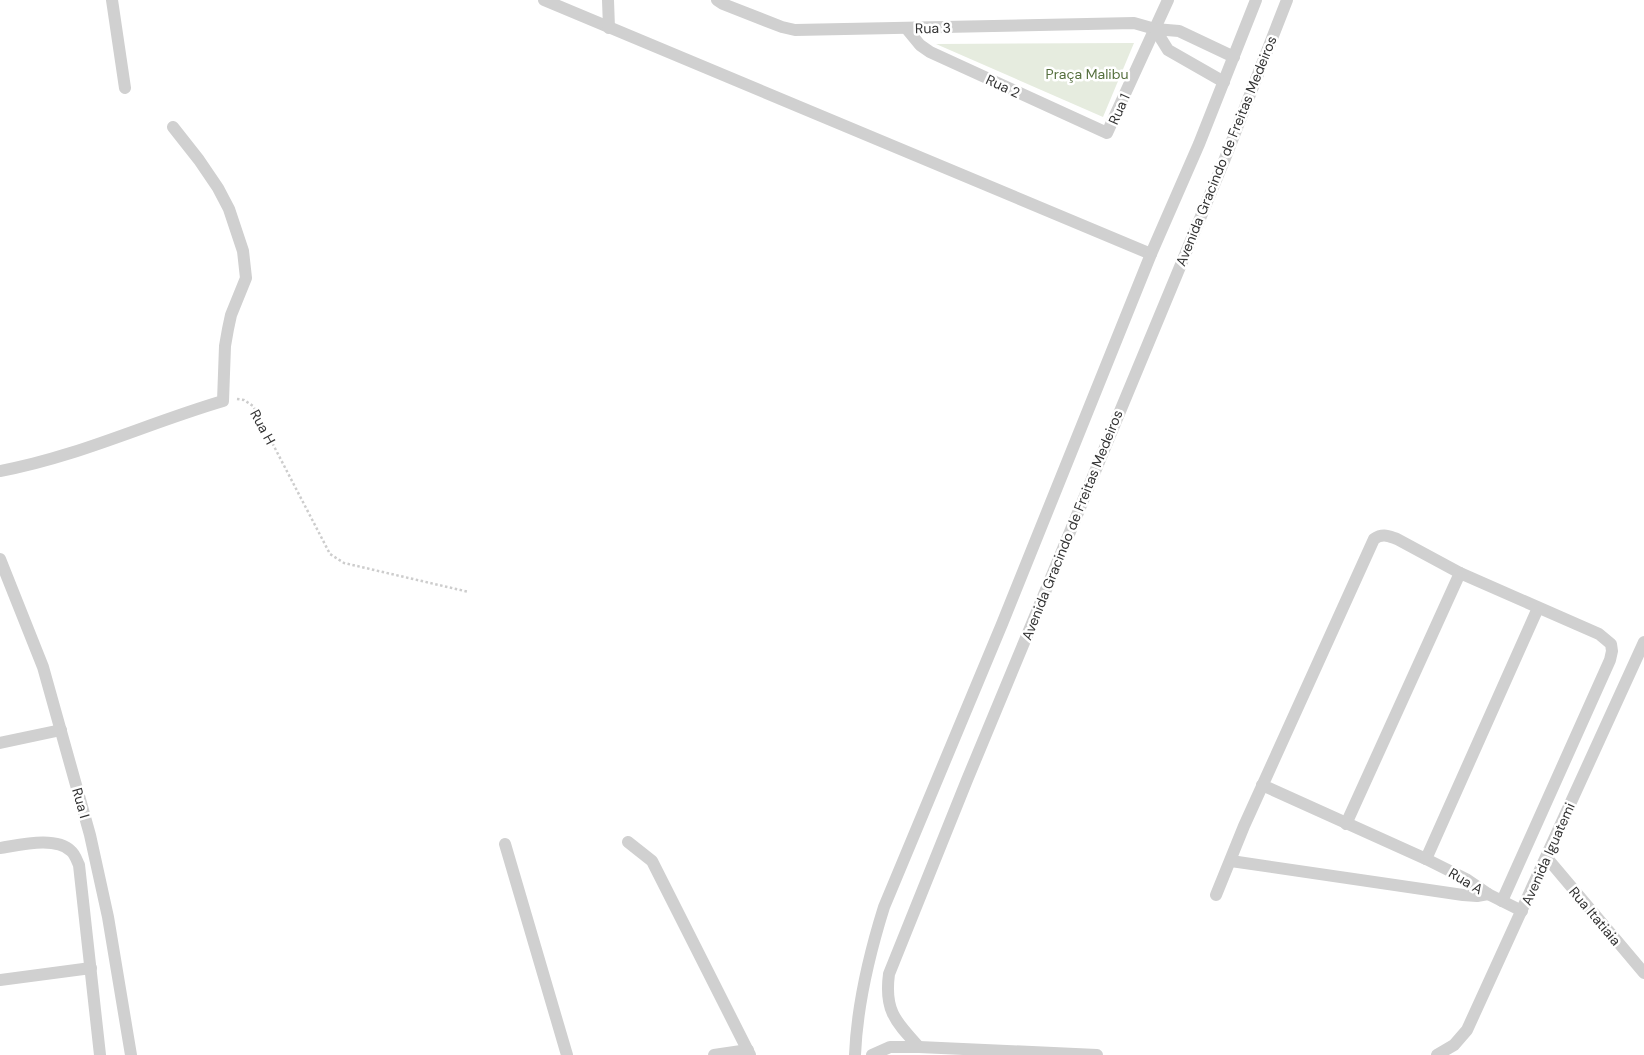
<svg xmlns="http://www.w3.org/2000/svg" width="1644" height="1055" viewBox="0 0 1644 1055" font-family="'DM Sans',sans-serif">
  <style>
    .green { fill: #e6ecdf }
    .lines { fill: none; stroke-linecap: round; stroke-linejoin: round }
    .path { stroke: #cdcdcd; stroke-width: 2.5; stroke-dasharray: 2.5 2.5; stroke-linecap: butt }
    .minor { stroke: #d0d0d0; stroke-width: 12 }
    .labels { text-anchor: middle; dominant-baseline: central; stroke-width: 5; stroke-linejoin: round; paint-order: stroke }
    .street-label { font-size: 14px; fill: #333; stroke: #fff }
    .park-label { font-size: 14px; fill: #56703f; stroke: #fff }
  </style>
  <rect width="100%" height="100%" fill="#fff"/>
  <path class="green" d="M1134 43 1103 117 936 44Z"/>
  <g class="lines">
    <path class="path" d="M237 399 244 400 253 406 330 554 344 563 469 592"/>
    <g class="minor">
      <path d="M112 0 125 88"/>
      <path d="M544 0 1151 254"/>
      <path d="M608 0 609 28"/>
      <path d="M717 0 723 4 782 27 795 30 1134 23 1155 29 1179 31 1234 57"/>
      <path d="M906 28 920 45 930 52 1107 133 1168 0"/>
      <path d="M1155 29 1168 50 1224 82"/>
      <path d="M0 471C77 457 148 423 223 401L225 346 228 329 231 315 246 278 243 251 229 209 218 188 199 160 173 127"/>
      <path d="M0 559 43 667 90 835 108 917 131 1055"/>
      <path d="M0 743 61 730"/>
      <path d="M1262 785 1426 859 1466 879 1488 894 1522 911"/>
      <path d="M1346 824 1460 573"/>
      <path d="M628 842 652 861 750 1055"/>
      <path d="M505 844 567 1055"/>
      <path d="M0 848C20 845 56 836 71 851 75 854 77 861 79 865L100 1055"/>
      <path d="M1547 858 1644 973"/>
      <path d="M1426 859 1538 608"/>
      <path d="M1231 861 1463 895 1477 896 1488 894"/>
      <path d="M1216 895 1244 826 1374 539C1383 533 1388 536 1397 539L1460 573 1599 634 1611 644 1612 651 1610 660 1502 901"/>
      <path d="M0 980 91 968"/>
      <path d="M919 1047C896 1022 884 1011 889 974L967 780 1226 156 1287 0"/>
      <path d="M714 1055 748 1050"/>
      <path d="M855 1055C857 1005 869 955 884 907L1002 624 1151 254 1199 144 1256 0"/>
      <path d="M872 1055 890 1047H919L1097 1055"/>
      <path d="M1437 1055 1454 1045 1467 1030 1644 642"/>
    </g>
  </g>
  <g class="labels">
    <g class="street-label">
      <text transform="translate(933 28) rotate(-1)">Rua 3</text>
      <text transform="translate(1003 86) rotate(25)">Rua 2</text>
      <text transform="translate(1119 109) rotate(-66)">Rua 1</text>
      <text transform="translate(1226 151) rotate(-68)">Avenida Gracindo de Freitas Medeiros</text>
      <text transform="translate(263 427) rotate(62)">Rua H</text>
      <text transform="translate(1072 525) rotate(-68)">Avenida Gracindo de Freitas Medeiros</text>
      <text transform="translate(81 803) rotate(74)">Rua I</text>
      <text transform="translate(1548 854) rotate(-66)">Avenida Iguatemi</text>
      <text transform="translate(1466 881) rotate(31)">Rua A</text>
      <text transform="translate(1595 916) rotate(50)">Rua Itatiaia</text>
    </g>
    <g class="park-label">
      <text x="1087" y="74">Praça Malibu</text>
    </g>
  </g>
</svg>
